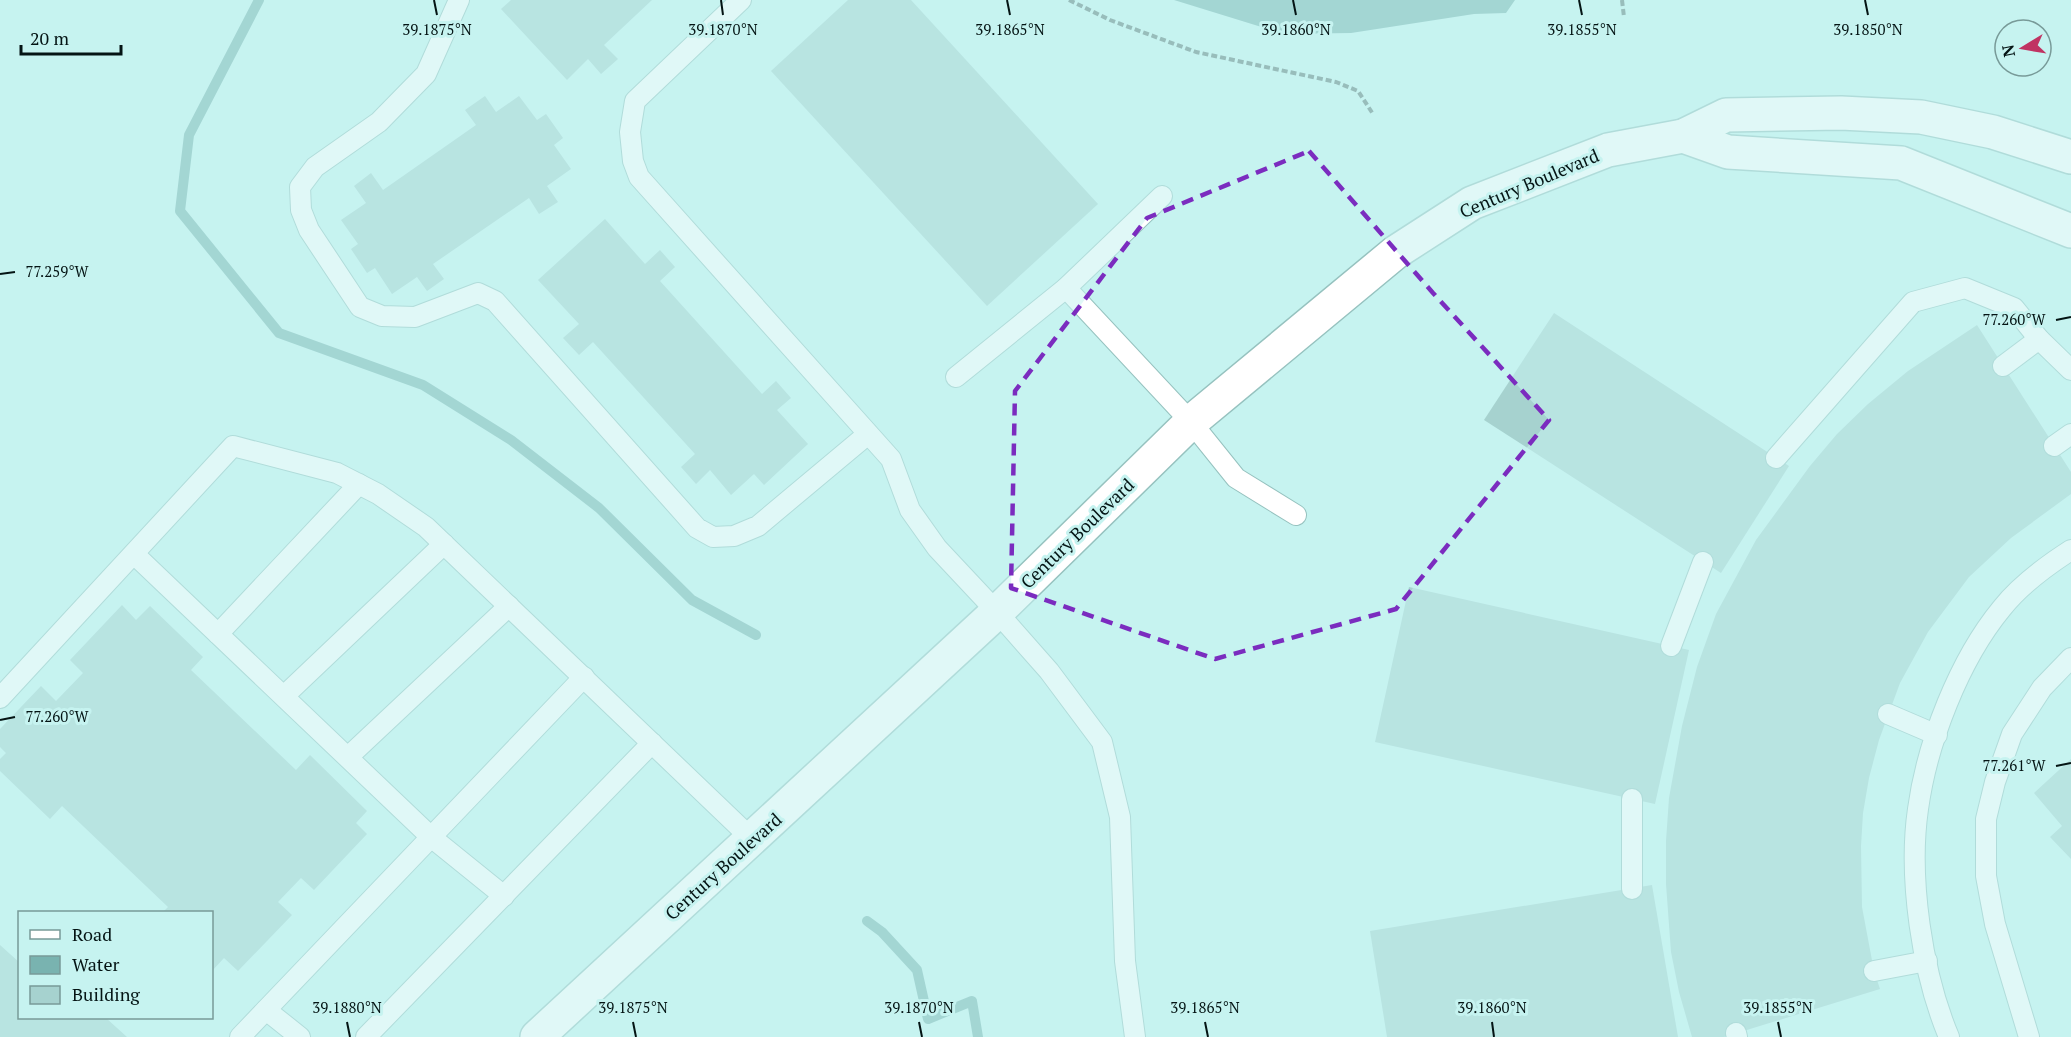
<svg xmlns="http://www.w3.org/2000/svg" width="2071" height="1037" viewBox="0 0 2071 1037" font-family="'PT Serif',serif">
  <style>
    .water { fill: #79b3b0 }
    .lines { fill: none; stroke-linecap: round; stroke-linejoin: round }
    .stream { stroke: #79b3b0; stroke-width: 10 }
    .building { fill: #a6d2cf }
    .lane-casing { stroke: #96c2bf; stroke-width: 22 }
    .secondary-casing { stroke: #96c2bf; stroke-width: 36 }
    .path { stroke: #5f7c7b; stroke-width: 4; stroke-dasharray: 6 3; stroke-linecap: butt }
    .lane { stroke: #fff; stroke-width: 20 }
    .secondary { stroke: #fff; stroke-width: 33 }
    .marked { fill: none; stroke: #7b2cbf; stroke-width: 4.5; stroke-dasharray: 12 8; stroke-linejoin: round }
    .ticks { fill: none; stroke: #041414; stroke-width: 2 }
    .labels { text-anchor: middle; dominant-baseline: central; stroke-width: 6; stroke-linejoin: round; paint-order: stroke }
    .street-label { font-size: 18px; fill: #041414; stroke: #c6f3f0 }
    .ticks-label { font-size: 15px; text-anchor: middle; fill: #041414; stroke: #c6f3f0; stroke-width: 6; stroke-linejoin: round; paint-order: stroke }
  </style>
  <rect width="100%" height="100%" fill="#c6f3f0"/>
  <path class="water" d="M1174 0H1515L1506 13 1474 14 1351 33 1284 34Z"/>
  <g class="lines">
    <g class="stream">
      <path d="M259 0 189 135 180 211 279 333 423 385 511 440 599 508 692 600 756 635"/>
      <path d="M867 921 882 932 917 970 928 1019 972 1001 978 1037"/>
    </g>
  </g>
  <g class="building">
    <path d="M511 0H652L604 45 618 59 601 74 588 59 567 80 501 9Z"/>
    <path d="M848 0H911L1098 204 987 306 771 71Z"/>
    <path d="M485 96 496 112 519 96 537 120 546 114 563 138 554 145 571 169 547 186 558 202 539 214 529 198 433 264 444 279 427 291 417 277 392 294 375 268 367 273 351 249 358 244 341 220 366 203 354 186 371 173 383 190 476 125 465 110Z"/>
    <path d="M605 219 645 264 660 250 675 267 660 281 762 394 776 381 791 398 777 410 808 444 764 485 754 474 731 495 710 470 696 484 681 467 695 454 593 342 579 355 563 338 579 324 538 280Z"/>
    <path d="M1554 313 1789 466 1721 573 1484 420Z"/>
    <path d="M1977 325 2071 472V494L2011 538 1969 577 1928 632 1900 683 1879 740 1869 778 1863 813 1861 846 1862 907 1874 971 1880 989 1724 1037H1692L1679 992 1671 952 1666 884V841L1669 798 1682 726 1697 667 1716 614 1756 540 1810 466 1837 434 1868 404 1908 371Z"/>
    <path d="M1409 587 1689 650 1655 804 1375 742Z"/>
    <path d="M122 605 136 620 150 606 203 657 191 670 296 770 310 755 367 811 356 823 367 834 314 890 301 878 278 902 292 915 238 971 224 958 212 971V912H163L168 907 62 806 50 819 0 771V759L6 753 0 747V729L41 686 56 701 83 673 70 660Z"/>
    <path d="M2071 759V859L2050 837 2062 826 2034 793Z"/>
    <path d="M1652 885 1678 1037H1387L1370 931Z"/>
    <path d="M0 945 20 963V1018H106L127 1037H0Z"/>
  </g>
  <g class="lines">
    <g class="lane-casing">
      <g id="lane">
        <path d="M459 0 426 74 379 122 315 167 300 187 301 210 309 230 360 307 382 316 415 317 478 293 495 301 697 528 713 537 734 536 758 526 868 434"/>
        <path d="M741 0 635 101 630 132 633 161 639 177 891 459 910 510 937 548 997 612 1049 671 1102 742 1120 817 1125 961 1135 1037"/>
        <path d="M1066 288 1191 422 1236 478 1296 515"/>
        <path d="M2003 366 2039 339"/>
        <path d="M956 377 1066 288 1162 196"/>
        <path d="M2054 446 2071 434"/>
        <path d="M1776 458 1913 302 1965 288 2014 308 2039 339 2071 370"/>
        <path d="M134 554 431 837 504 896"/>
        <path d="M218 634 359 484"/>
        <path d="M1671 646 1703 562"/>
        <path d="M284 696 444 544"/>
        <path d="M0 698 233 446 337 473 378 494 426 527 753 840"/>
        <path d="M1888 714 1937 735"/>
        <path d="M348 757 509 606"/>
        <path d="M1632 889V799"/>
        <path d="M1874 971 1927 961"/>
        <path d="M266 1010 300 1037"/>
        <path d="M1736 1033 1737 1037"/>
        <path d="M240 1037 584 677"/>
        <path d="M366 1037 652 743"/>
        <path d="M1949 1037C1922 973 1908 878 1918 809 1927 743 1959 660 2002 608 2021 584 2046 566 2071 550"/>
        <path d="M2029 1037 1995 924 1986 876V819L1995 782 2012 734 2042 688 2071 658"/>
      </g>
    </g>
    <g class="secondary-casing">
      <g id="secondary">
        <path d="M1683 136 1728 152 1901 163 2071 231"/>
        <path d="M537 1037 997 612 1191 422 1396 252 1472 203 1608 150 1683 136 1726 115 1841 113 1921 117 1993 132 2071 157"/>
      </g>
    </g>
    <g class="path">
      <path d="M1069 0 1110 20 1196 52 1336 82 1358 91 1373 114"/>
      <path d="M1622 0 1624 17"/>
    </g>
    <use href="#lane" class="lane"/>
    <use href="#secondary" class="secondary"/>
  </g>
  <path d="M0 0H2071V1037H0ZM1309 151 1433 293 1549 420 1396 609 1215 659 1011 588 1015 391 1147 218Z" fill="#c6f3f0" fill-opacity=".55" fill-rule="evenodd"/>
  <path class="marked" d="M1309 151 1433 293 1549 420 1396 609 1215 659 1011 588 1015 391 1147 218Z"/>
  <path class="ticks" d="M434 0 437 15M721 0 723 15M1007 0 1010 15M1293 0 1296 15M1579 0 1582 15M1865 0 1868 15M0 274 15 272M2056 320 2071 317M0 720 15 717M2056 766 2071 763M347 1022 350 1037M633 1022 636 1037M919 1022 922 1037M1205 1022 1208 1037M1492 1022 1494 1037M1778 1022 1781 1037"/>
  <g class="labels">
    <g class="street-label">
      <text transform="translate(1529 183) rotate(-23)">Century Boulevard</text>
      <text transform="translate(1077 533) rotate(-44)">Century Boulevard</text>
      <text transform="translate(723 866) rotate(-42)">Century Boulevard</text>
    </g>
  </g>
  <g class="ticks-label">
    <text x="437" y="35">39.1875°N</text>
    <text x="723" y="35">39.1870°N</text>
    <text x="1010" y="35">39.1865°N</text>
    <text x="1296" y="35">39.1860°N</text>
    <text x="1582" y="35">39.1855°N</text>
    <text x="1868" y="35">39.1850°N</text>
    <text x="57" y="277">77.259°W</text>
    <text x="2014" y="325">77.260°W</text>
    <text x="57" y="722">77.260°W</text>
    <text x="2014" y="771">77.261°W</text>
    <text x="347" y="1013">39.1880°N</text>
    <text x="633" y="1013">39.1875°N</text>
    <text x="919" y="1013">39.1870°N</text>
    <text x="1205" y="1013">39.1865°N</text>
    <text x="1492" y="1013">39.1860°N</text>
    <text x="1778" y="1013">39.1855°N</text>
  </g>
  <rect x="18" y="911" width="195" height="108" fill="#c6f3f0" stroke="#789a98" stroke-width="1.5"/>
  <rect x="30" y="930" width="30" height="9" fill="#ffffff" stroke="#789a98" stroke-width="1.5"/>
  <text x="72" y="941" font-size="18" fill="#041414">Road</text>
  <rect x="30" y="956" width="30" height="18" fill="#79b3b0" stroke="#789a98" stroke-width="1.5"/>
  <text x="72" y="971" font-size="18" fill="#041414">Water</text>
  <rect x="30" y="986" width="30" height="18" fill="#a6d2cf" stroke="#789a98" stroke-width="1.5"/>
  <text x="72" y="1001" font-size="18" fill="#041414">Building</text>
  <g transform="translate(2023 48) rotate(259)"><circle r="28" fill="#c6f3f0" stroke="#789a98" stroke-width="1.5"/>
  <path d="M0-4.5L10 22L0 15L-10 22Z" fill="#c03362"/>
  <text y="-9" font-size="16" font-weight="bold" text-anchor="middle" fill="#041414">N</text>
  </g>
  <path d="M21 45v9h100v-9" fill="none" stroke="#041414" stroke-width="3"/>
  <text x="30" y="45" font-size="18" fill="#041414" stroke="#c6f3f0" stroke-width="4.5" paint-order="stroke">20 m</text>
</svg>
